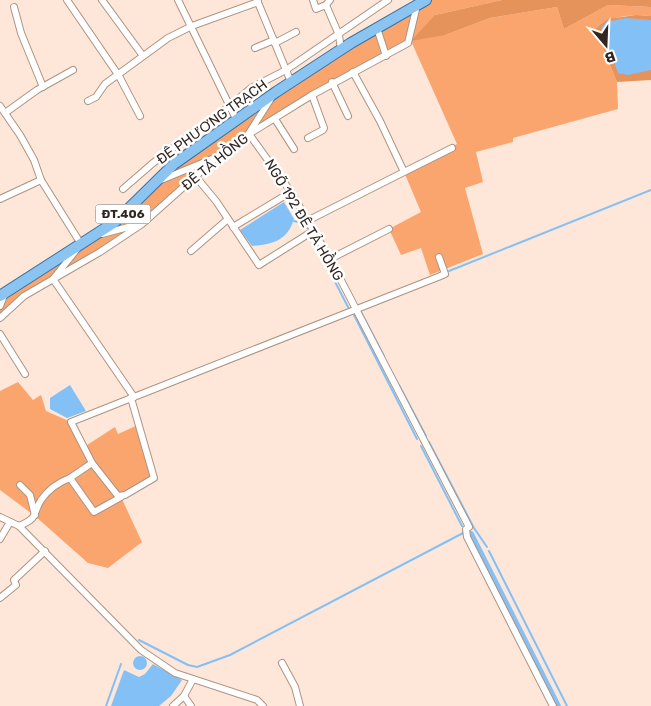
<svg xmlns="http://www.w3.org/2000/svg" width="651" height="706" viewBox="0 0 651 706" font-family="Rubik,sans-serif">
  <style>
    .green { fill: #faa56e }
    .forest { fill: #e5925b }
    .water { fill: #83c0f5 }
    .lines { fill: none; stroke-linecap: round; stroke-linejoin: round }
    .stream { stroke: #83c0f5; stroke-width: 2 }
    .canal { stroke: #83c0f5; stroke-width: 6 }
    .street-casing { stroke: #ad9382; stroke-width: 8 }
    .primary-casing { stroke: #3973a2; stroke-width: 12 }
    .street { stroke: #fff; stroke-width: 6 }
    .primary { stroke: #8bc4f1; stroke-width: 10 }
    .labels { text-anchor: middle; dominant-baseline: central; stroke-width: 5; stroke-linejoin: round; paint-order: stroke }
    .shield { fill: #fff; stroke: #6f6763; stroke-width: 1 }
    .shield-label { font-size: 12px; font-weight: bold; fill: #312620 }
    .street-label { font-size: 14px; fill: #312620; stroke: #fff }
  </style>
  <rect width="100%" height="100%" fill="#fee7d9"/>
  <g class="green">
    <path d="M426 0H502L435 15 445 35 490 18 557 7 564 29 608 5 651 7V16C628 15 614 15 595 29L617 82 618 109 513 138V142L476 152 483 182 465 188 483 254 430 275 421 248 401 255 389 229 421 212 404 172 457 144 411 41 248 134 142 224 24 296 0 318V297L91 237 174 164Z"/>
    <path d="M18 382 33 400 41 395 46 411 71 422 84 447 115 427 118 434 138 425 154 478 121 497 142 542 108 568 88 563 35 516 0 490V391Z"/>
  </g>
  <g class="forest">
    <path d="M502 0H651V7L608 5 564 29 557 7 490 18 445 35 411 41 435 15Z"/>
    <path d="M636 15 651 16V80L617 82 595 29 608 19Z"/>
  </g>
  <g class="water">
    <path d="M626 18 651 20V70L628 75 618 73 601 28 606 22Z"/>
    <path d="M284 202 294 219C287 241 273 244 252 246L240 230Z"/>
    <path d="M70 385 86 411 67 418 50 409V398Z"/>
    <circle cx="140" cy="663" r="7"/>
    <path d="M153 664 182 680 171 696 159 706H111L124 670 139 677 145 674Z"/>
  </g>
  <g class="lines">
    <g class="stream">
      <path d="M294 221 305 224 307 228"/>
      <path d="M312 237 349 309"/>
      <path d="M449 271 651 190"/>
      <path d="M361 312 384 356"/>
      <path d="M354 315 417 439"/>
      <path d="M399 385 426 436"/>
      <path d="M429 442 474 528 487 547"/>
      <path d="M421 446 462 526"/>
      <path d="M489 551 567 706"/>
      <path d="M139 640 188 665 197 667 230 655 465 532"/>
      <path d="M106 706 121 664"/>
    </g>
    <path class="canal" d="M465 533 471 534 558 706"/>
    <g class="street-casing">
      <g id="street">
        <path d="M67 0 119 76 140 116"/>
        <path d="M102 0 143 56"/>
        <path d="M178 0 237 121"/>
        <path d="M257 0 291 82"/>
        <path d="M313 0 316 9 326 5"/>
        <path d="M330 0 326 5 339 35 341 50"/>
        <path d="M14 7 21 33 43 87"/>
        <path d="M377 28 386 56"/>
        <path d="M275 43 296 32"/>
        <path d="M255 48 274 40"/>
        <path d="M332 82 348 116"/>
        <path d="M88 101 96 97 105 84 168 38 192 26 258 2"/>
        <path d="M0 106 20 135 34 160 41 180 81 244 53 279 134 397 71 422 92 463 70 478 94 512 121 497"/>
        <path d="M5 113 37 90 73 70"/>
        <path d="M275 119 294 149"/>
        <path d="M249 133 272 97"/>
        <path d="M249 134 291 192 330 259 469 527 466 529 467 537 553 706"/>
        <path d="M308 138 323 130 324 128 312 95"/>
        <path d="M404 172 452 148"/>
        <path d="M196 177 216 201 259 265 313 231"/>
        <path d="M161 180 212 159"/>
        <path d="M123 189 153 163 230 106 251 88 286 70 388 0"/>
        <path d="M0 199 41 180"/>
        <path d="M307 221 404 172 380 121 353 72"/>
        <path d="M233 227 291 192"/>
        <path d="M102 234 136 225"/>
        <path d="M191 251 228 219"/>
        <path d="M330 259 389 229"/>
        <path d="M0 306 5 293"/>
        <path d="M0 318 24 296 100 252 142 224 216 158 249 134 312 95 408 43 417 5"/>
        <path d="M0 334 25 374"/>
        <path d="M134 397 438 277 445 274 439 257"/>
        <path d="M92 463 118 496 125 495 154 478 131 398"/>
        <path d="M20 485 30 495 35 515"/>
        <path d="M0 517 19 526 141 650 175 673 257 700 263 706"/>
        <path d="M19 526C40 517 32 514 41 500 48 490 59 482 70 478"/>
        <path d="M0 539 10 522"/>
        <path d="M0 598 16 585 14 580 45 551"/>
        <path d="M282 663 295 687 300 706"/>
        <path d="M184 696 191 706"/>
        <path d="M173 706 184 696 193 679"/>
      </g>
    </g>
    <g class="primary-casing">
      <path id="primary" d="M0 296 115 222 174 164 276 92 351 43 426 0"/>
    </g>
    <use href="#street" class="street"/>
    <use href="#primary" class="primary"/>
  </g>
  <g class="labels">
    <rect class="shield" x="95.5" y="204.5" width="55" height="19" rx="4"/>
    <g class="shield-label">
      <text x="123" y="214">ĐT.406</text>
    </g>
    <g class="street-label">
      <text transform="translate(212 122) rotate(-36)">ĐÊ PHƯƠNG TRẠCH</text>
      <text transform="translate(215 162) rotate(-39)">ĐÊ TẢ HỒNG</text>
      <text transform="translate(304 220) rotate(59)">NGÕ 192 ĐÊ TẢ HỒNG</text>
    </g>
  </g>
  <g transform="translate(606 45) rotate(161)" stroke="#ffffff" stroke-width="4" paint-order="stroke">
  <path d="M0-4L9 19L0 12L-9 19Z" fill="#312620"/>
  <text y="-8" font-size="14" font-weight="bold" text-anchor="middle" fill="#312620">B</text>
  </g>
</svg>
